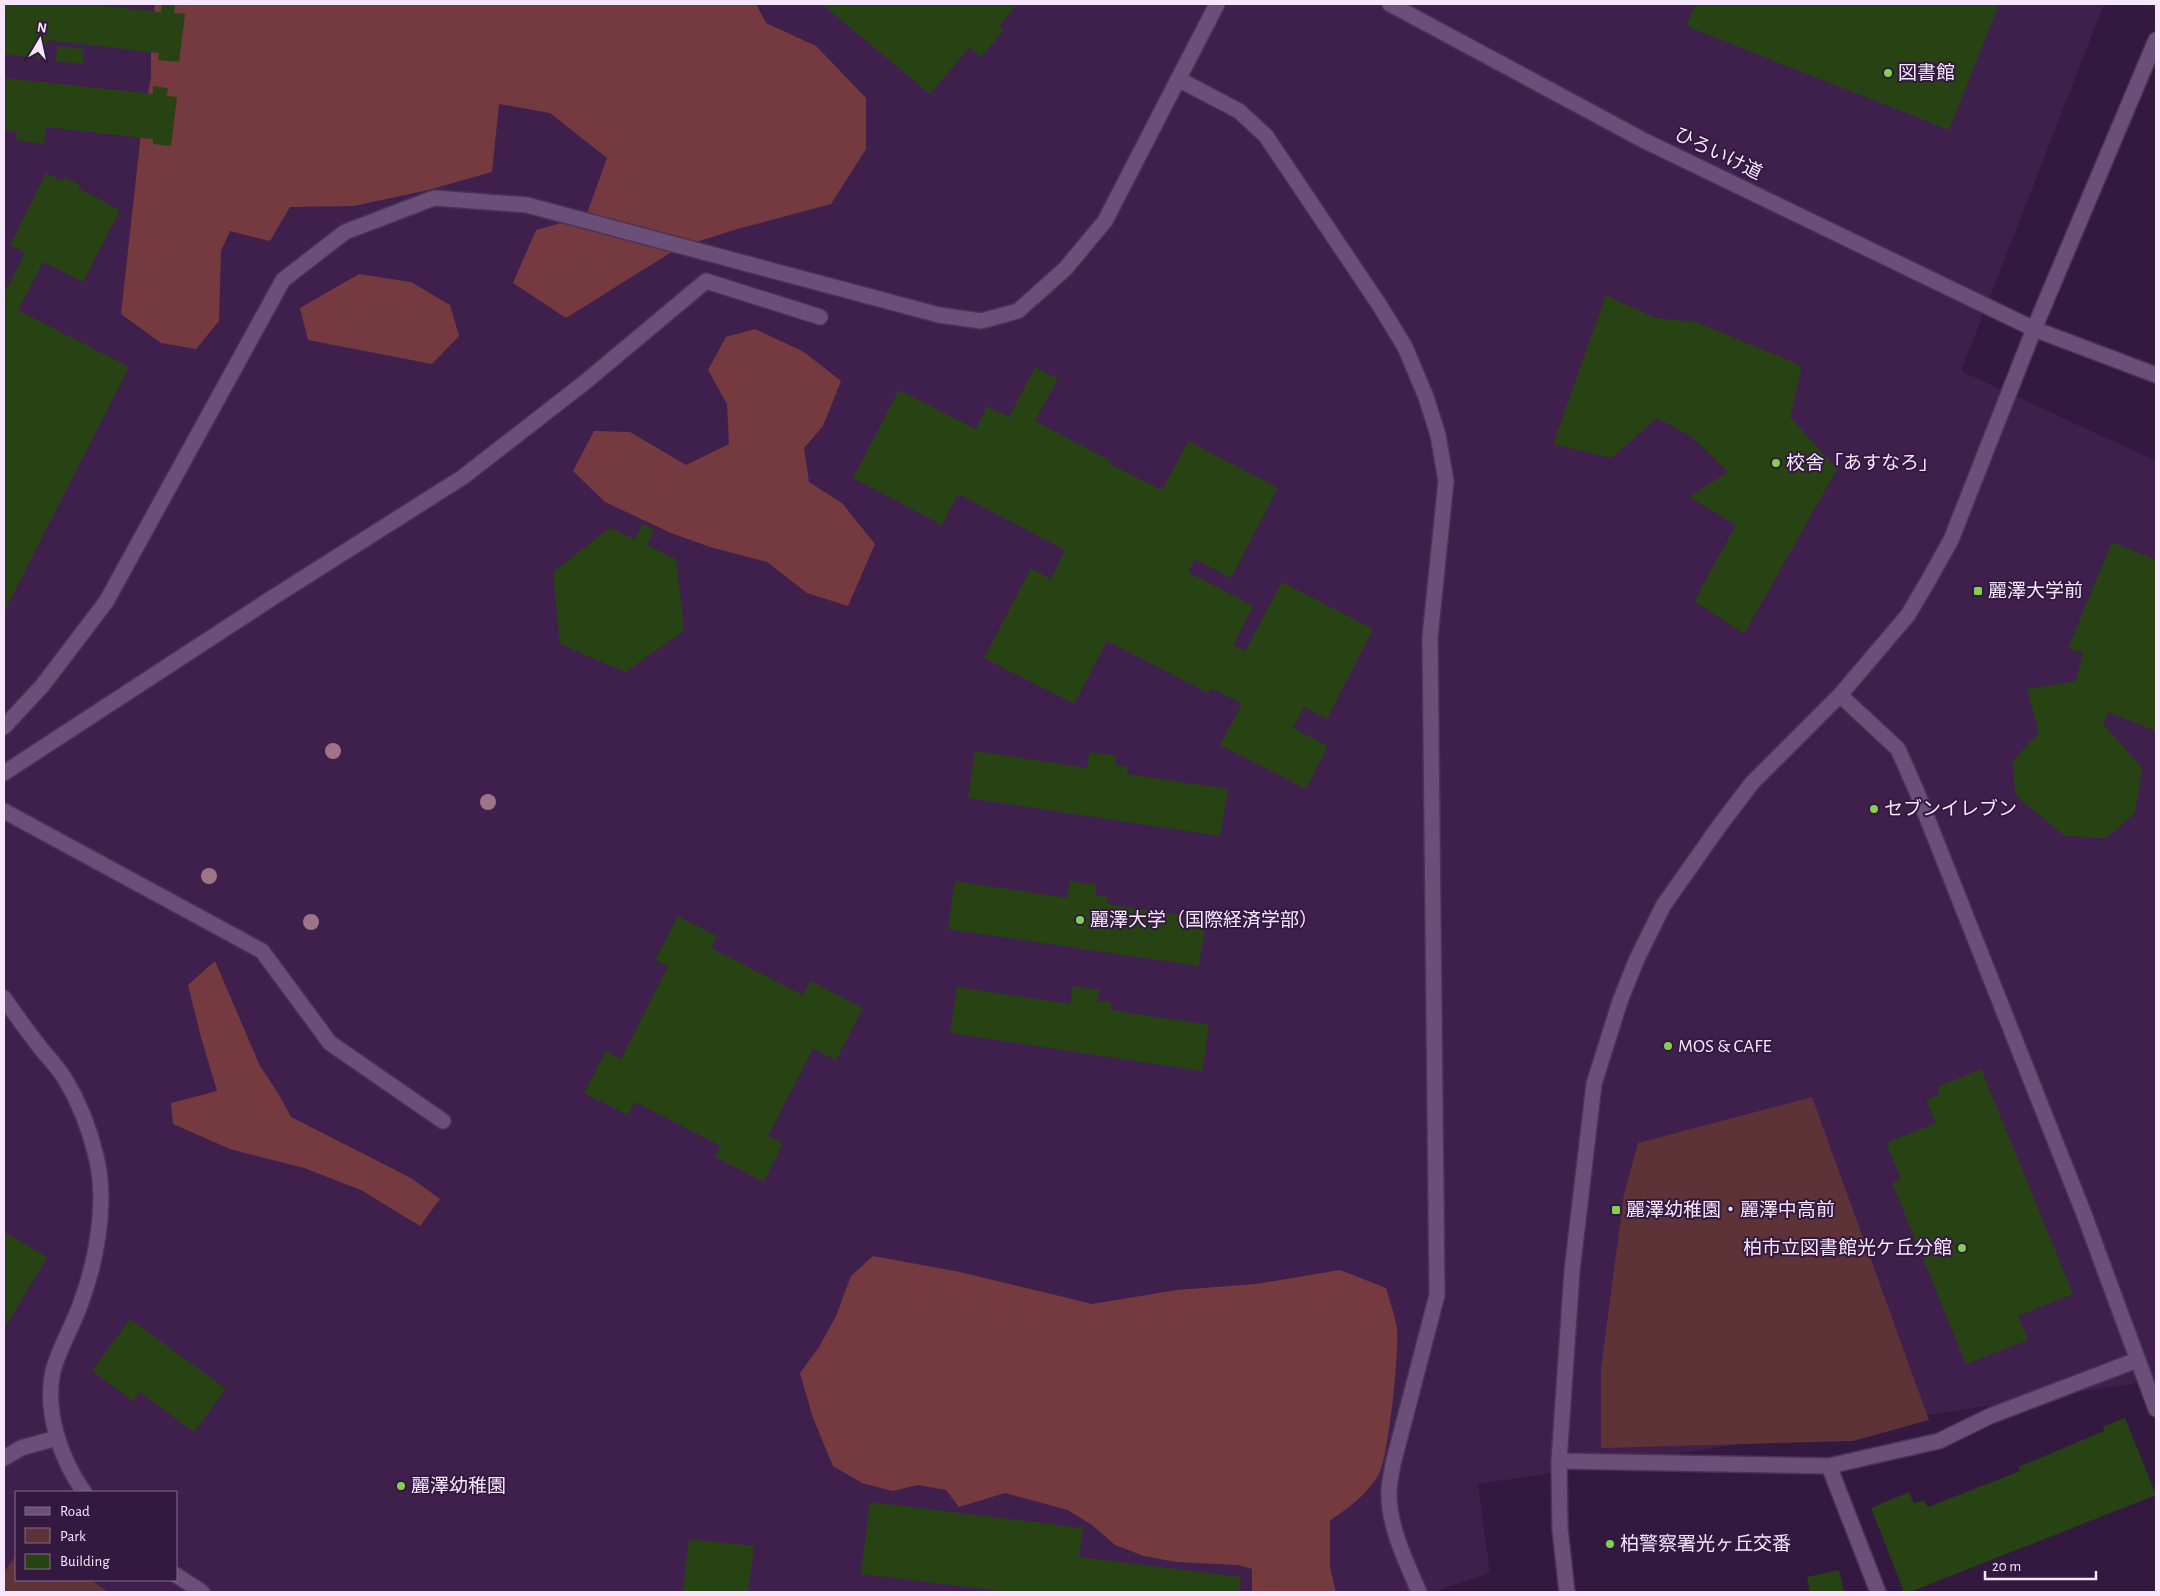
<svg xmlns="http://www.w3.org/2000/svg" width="2160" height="1596" viewBox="0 0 2160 1596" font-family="'Alegreya Sans','Noto Sans JP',sans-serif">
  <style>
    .built { fill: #3f204c; fill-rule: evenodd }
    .green { fill: #5e3337 }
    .forest { fill: #743a40 }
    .building { fill: #274313 }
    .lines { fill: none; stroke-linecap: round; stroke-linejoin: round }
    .service-casing { stroke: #4a3455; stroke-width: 18 }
    .minor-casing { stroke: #4a3455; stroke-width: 18 }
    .tertiary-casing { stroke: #4a3455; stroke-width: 18 }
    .service { stroke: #6b4f79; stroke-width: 15 }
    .minor { stroke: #6b4f79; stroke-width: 15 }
    .tertiary { stroke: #6b4f79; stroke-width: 15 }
    .tree { fill: #9f7487 }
    .poi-dot { fill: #84d04e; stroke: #33193f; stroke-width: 2 }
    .labels { text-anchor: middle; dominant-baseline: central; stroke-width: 4; stroke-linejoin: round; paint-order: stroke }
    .poi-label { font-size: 19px; fill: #f6e6fe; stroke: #33193f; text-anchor: start }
    .street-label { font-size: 19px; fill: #f6e6fe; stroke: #33193f }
  </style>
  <rect width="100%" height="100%" fill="#33193f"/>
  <path class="built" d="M4 4H2104L1961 371 2156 461V1380L1478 1484 1490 1573 1433 1592H4ZM16 1492H176V1580H16Z"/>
  <g class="green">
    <path d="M1812 1097 1929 1420 1853 1441 1601 1448V1369L1624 1194 1638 1143Z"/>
    <path d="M16 1555V1580H91L108 1592H4V1572Z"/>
  </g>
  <g class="forest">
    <path d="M155 4H756L766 23 816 46 866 98V149L831 204 734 230 678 248 566 318 513 283 536 230 586 216 607 158 550 113 499 104 492 172 428 190 354 206 290 207 270 241 230 231 221 251 219 321 196 349 161 343 121 314 141 133 151 77V34Z"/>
    <path d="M359 274 411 282 450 305 459 336 432 364 308 340 300 308Z"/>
    <path d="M755 329 804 352 841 381 823 426 804 448 809 482 842 503 875 544 848 606 807 593 767 562 710 547 671 533 605 502 573 471 594 431 630 432 686 465 729 444 727 404 708 370 726 337Z"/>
    <path d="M215 961 260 1066 278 1093 291 1117 411 1178 440 1199 420 1226 361 1190 304 1168 230 1149 173 1124 171 1103 217 1091 201 1037 188 985Z"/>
    <path d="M873 1256 960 1272 1092 1304 1177 1290 1256 1284 1340 1270 1386 1288C1390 1302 1395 1316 1397 1329 1399 1353 1389 1455 1379 1474 1365 1497 1351 1505 1330 1521V1568L1336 1592H1252V1569L1238 1565 1176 1562 1144 1556 1115 1545 1092 1525 1068 1510 1005 1493 959 1507 946 1490 918 1485 893 1491 862 1483 833 1466 813 1418 800 1373 819 1347 836 1316 851 1276Z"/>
  </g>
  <g class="building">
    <path d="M4 4H89L161 12 162 4H175L174 13 185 14 179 62 158 60 159 53 47 40 44 59 4 54Z"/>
    <path d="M825 4H1017L999 26 1004 30 981 57 970 47 930 94 823 5Z"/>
    <path d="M1696 4H1999L1949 130 1686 26Z"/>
    <path d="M57 46 84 49 83 64 56 61Z"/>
    <path d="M4 78 153 94V86L168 88 167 96 177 97 171 146 153 144V139L46 127 44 144 16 140 17 132 4 130Z"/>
    <path d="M46 173 62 181 65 177 80 185 78 188 120 210 83 282 43 262 18 310 129 367 4 612V294L25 253 10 245Z"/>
    <path d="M1606 295 1655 318 1696 322 1802 366 1790 417 1837 469 1744 634 1694 601 1736 525 1689 497 1728 472 1692 437 1657 418 1611 458 1553 444Z"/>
    <path d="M1035 367 1058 379 1035 421 1111 461 1110 464 1162 490 1188 441 1278 488 1231 578 1195 559 1188 572 1253 606 1233 645 1245 651 1282 582 1373 629 1327 719 1304 707 1293 728 1328 746 1306 789 1220 745 1242 704 1211 688 1208 693 1107 641 1074 704 984 658 1031 568 1051 579 1065 550 958 494 942 525 853 478 899 390 976 429 987 406 1009 417Z"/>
    <path d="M642 524 654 529 647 545 676 559 684 631 625 672 560 644 553 572 610 528 635 539Z"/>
    <path d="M2112 542 2156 560V731L2108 712 2103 724 2142 768 2135 813 2106 838 2065 836 2015 795 2013 761 2039 732 2027 689 2076 681 2083 653 2068 648Z"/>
    <path d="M975 751 1087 768 1089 752 1116 756 1115 765 1128 767 1127 774 1228 789 1220 836 968 798Z"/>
    <path d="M955 881 1067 898 1070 881 1097 885 1095 895 1108 897 1107 904 1206 919 1199 966 948 929Z"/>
    <path d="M678 916 717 936 711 948 803 995 810 981 863 1008 836 1060 813 1049 768 1136 783 1143 764 1182 715 1157 721 1146 635 1102 628 1115 584 1093 606 1051 621 1059 668 966 655 960Z"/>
    <path d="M1073 986 1099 990 1097 1001 1112 1002 1110 1010 1209 1025 1202 1071 950 1033 957 987 1070 1004Z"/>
    <path d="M1981 1069 2073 1294 2018 1316 2028 1340 1966 1364 1892 1183 1901 1179 1886 1143 1936 1123 1926 1100 1940 1094 1937 1087Z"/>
    <path d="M4 1232 47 1257 4 1329Z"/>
    <path d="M130 1319 226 1389 194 1432 140 1392 133 1401 92 1371Z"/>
    <path d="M2125 1418 2156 1495 1910 1592H1904L1871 1508 1909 1492 1914 1504 1924 1500 1928 1507 2020 1471 2018 1467 2104 1431 2103 1427Z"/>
    <path d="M870 1502 1083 1528 1079 1557 1241 1577 1239 1592H1010L861 1574Z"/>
    <path d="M689 1539 754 1546 748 1592H683Z"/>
    <path d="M1839 1570 1844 1592H1810L1807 1577Z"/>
  </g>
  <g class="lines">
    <g class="service-casing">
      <g id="service">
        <path d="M1178 79 1239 111 1266 136 1380 306 1405 347 1426 397 1438 435 1446 481 1430 637 1437 1295 1393 1464C1392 1472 1389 1482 1389 1491 1388 1526 1406 1561 1419 1592"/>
        <path d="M4 727 42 686 106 602 283 280 345 232 434 198 527 205 939 315 981 321 1018 311 1066 268 1105 221 1217 4"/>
        <path d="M4 773 272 598 463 477 584 383 706 281 820 317"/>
        <path d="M4 811 262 951 330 1043 443 1121"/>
        <path d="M4 998C16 1016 29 1033 42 1050 50 1059 59 1069 65 1079 79 1102 90 1131 96 1156 108 1203 96 1264 79 1308 71 1329 59 1349 53 1371 44 1411 61 1460 84 1492"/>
        <path d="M4 1458 21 1448 57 1438"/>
        <path d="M176 1575 202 1592"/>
      </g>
    </g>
    <g class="minor-casing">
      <g id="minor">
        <path d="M2034 329 2156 375"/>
        <path d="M1840 695 1898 749 1916 790 2084 1214 2156 1409"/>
        <path d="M1559 1461 1829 1466 1939 1441 1990 1416 2137 1360"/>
        <path d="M1829 1466 1878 1592"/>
      </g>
    </g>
    <g class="tertiary-casing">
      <g id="tertiary">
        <path d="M1390 4 1643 140 2034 329"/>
        <path d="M1567 1592 1560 1529 1559 1461 1572 1271 1594 1084 1620 1001 1636 961 1663 906 1720 825 1752 783 1840 695 1908 615 1928 581 1951 540 2034 329 2156 40"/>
      </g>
    </g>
    <use href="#service" class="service"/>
    <use href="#minor" class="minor"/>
    <use href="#tertiary" class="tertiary"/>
  </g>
  <g class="tree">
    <circle cx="333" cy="751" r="8"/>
    <circle cx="488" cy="802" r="8"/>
    <circle cx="209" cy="876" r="8"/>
    <circle cx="311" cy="922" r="8"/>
  </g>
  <g class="poi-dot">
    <circle cx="1888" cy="73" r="5"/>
    <circle cx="1776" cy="463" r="5"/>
    <rect x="1973" y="586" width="10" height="10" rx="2.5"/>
    <circle cx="1874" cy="809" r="5"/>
    <circle cx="1080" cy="920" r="5"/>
    <circle cx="1668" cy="1046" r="5"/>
    <rect x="1611" y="1205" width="10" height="10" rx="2.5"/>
    <circle cx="1962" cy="1248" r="5"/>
    <circle cx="401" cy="1486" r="5"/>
    <circle cx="1610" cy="1544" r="5"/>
  </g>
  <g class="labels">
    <g class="poi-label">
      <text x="1898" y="73">図書館</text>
      <text x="1786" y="463">校舎「あすなろ」</text>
      <text x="1988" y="591">麗澤大学前</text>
      <text x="1884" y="809">セブンイレブン</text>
      <text x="1090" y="920">麗澤大学（国際経済学部）</text>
      <text x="1678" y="1046">MOS &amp; CAFE</text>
      <text x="1626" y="1210">麗澤幼稚園・麗澤中高前</text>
      <text x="1952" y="1248" text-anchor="end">柏市立図書館光ケ丘分館</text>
      <text x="411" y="1486">麗澤幼稚園</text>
      <text x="1620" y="1544">柏警察署光ヶ丘交番</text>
    </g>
    <g class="street-label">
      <text transform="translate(1718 154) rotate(26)">ひろいけ道</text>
    </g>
  </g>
  <rect width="2160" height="1596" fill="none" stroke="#f6e6fe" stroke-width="10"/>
  <rect x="15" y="1491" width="162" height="90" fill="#33193f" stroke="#816b8b"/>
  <rect x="25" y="1507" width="25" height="8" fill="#6b4f79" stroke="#816b8b"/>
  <text x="60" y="1516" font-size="15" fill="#f6e6fe">Road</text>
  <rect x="25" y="1528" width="25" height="15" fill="#5e3337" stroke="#816b8b"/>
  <text x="60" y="1541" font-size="15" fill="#f6e6fe">Park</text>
  <rect x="25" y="1554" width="25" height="15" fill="#274313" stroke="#816b8b"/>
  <text x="60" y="1566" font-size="15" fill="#f6e6fe">Building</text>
  <g transform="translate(40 40) rotate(9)" stroke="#33193f" stroke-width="4" paint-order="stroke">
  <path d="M0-4L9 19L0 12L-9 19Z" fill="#f6e6fe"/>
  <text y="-8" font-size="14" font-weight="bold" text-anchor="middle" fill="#f6e6fe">N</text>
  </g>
  <path d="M1985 1571v8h111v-8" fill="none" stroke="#f6e6fe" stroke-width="2.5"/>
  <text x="1992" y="1571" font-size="15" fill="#f6e6fe" stroke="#33193f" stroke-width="4" paint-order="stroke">20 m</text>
</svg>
